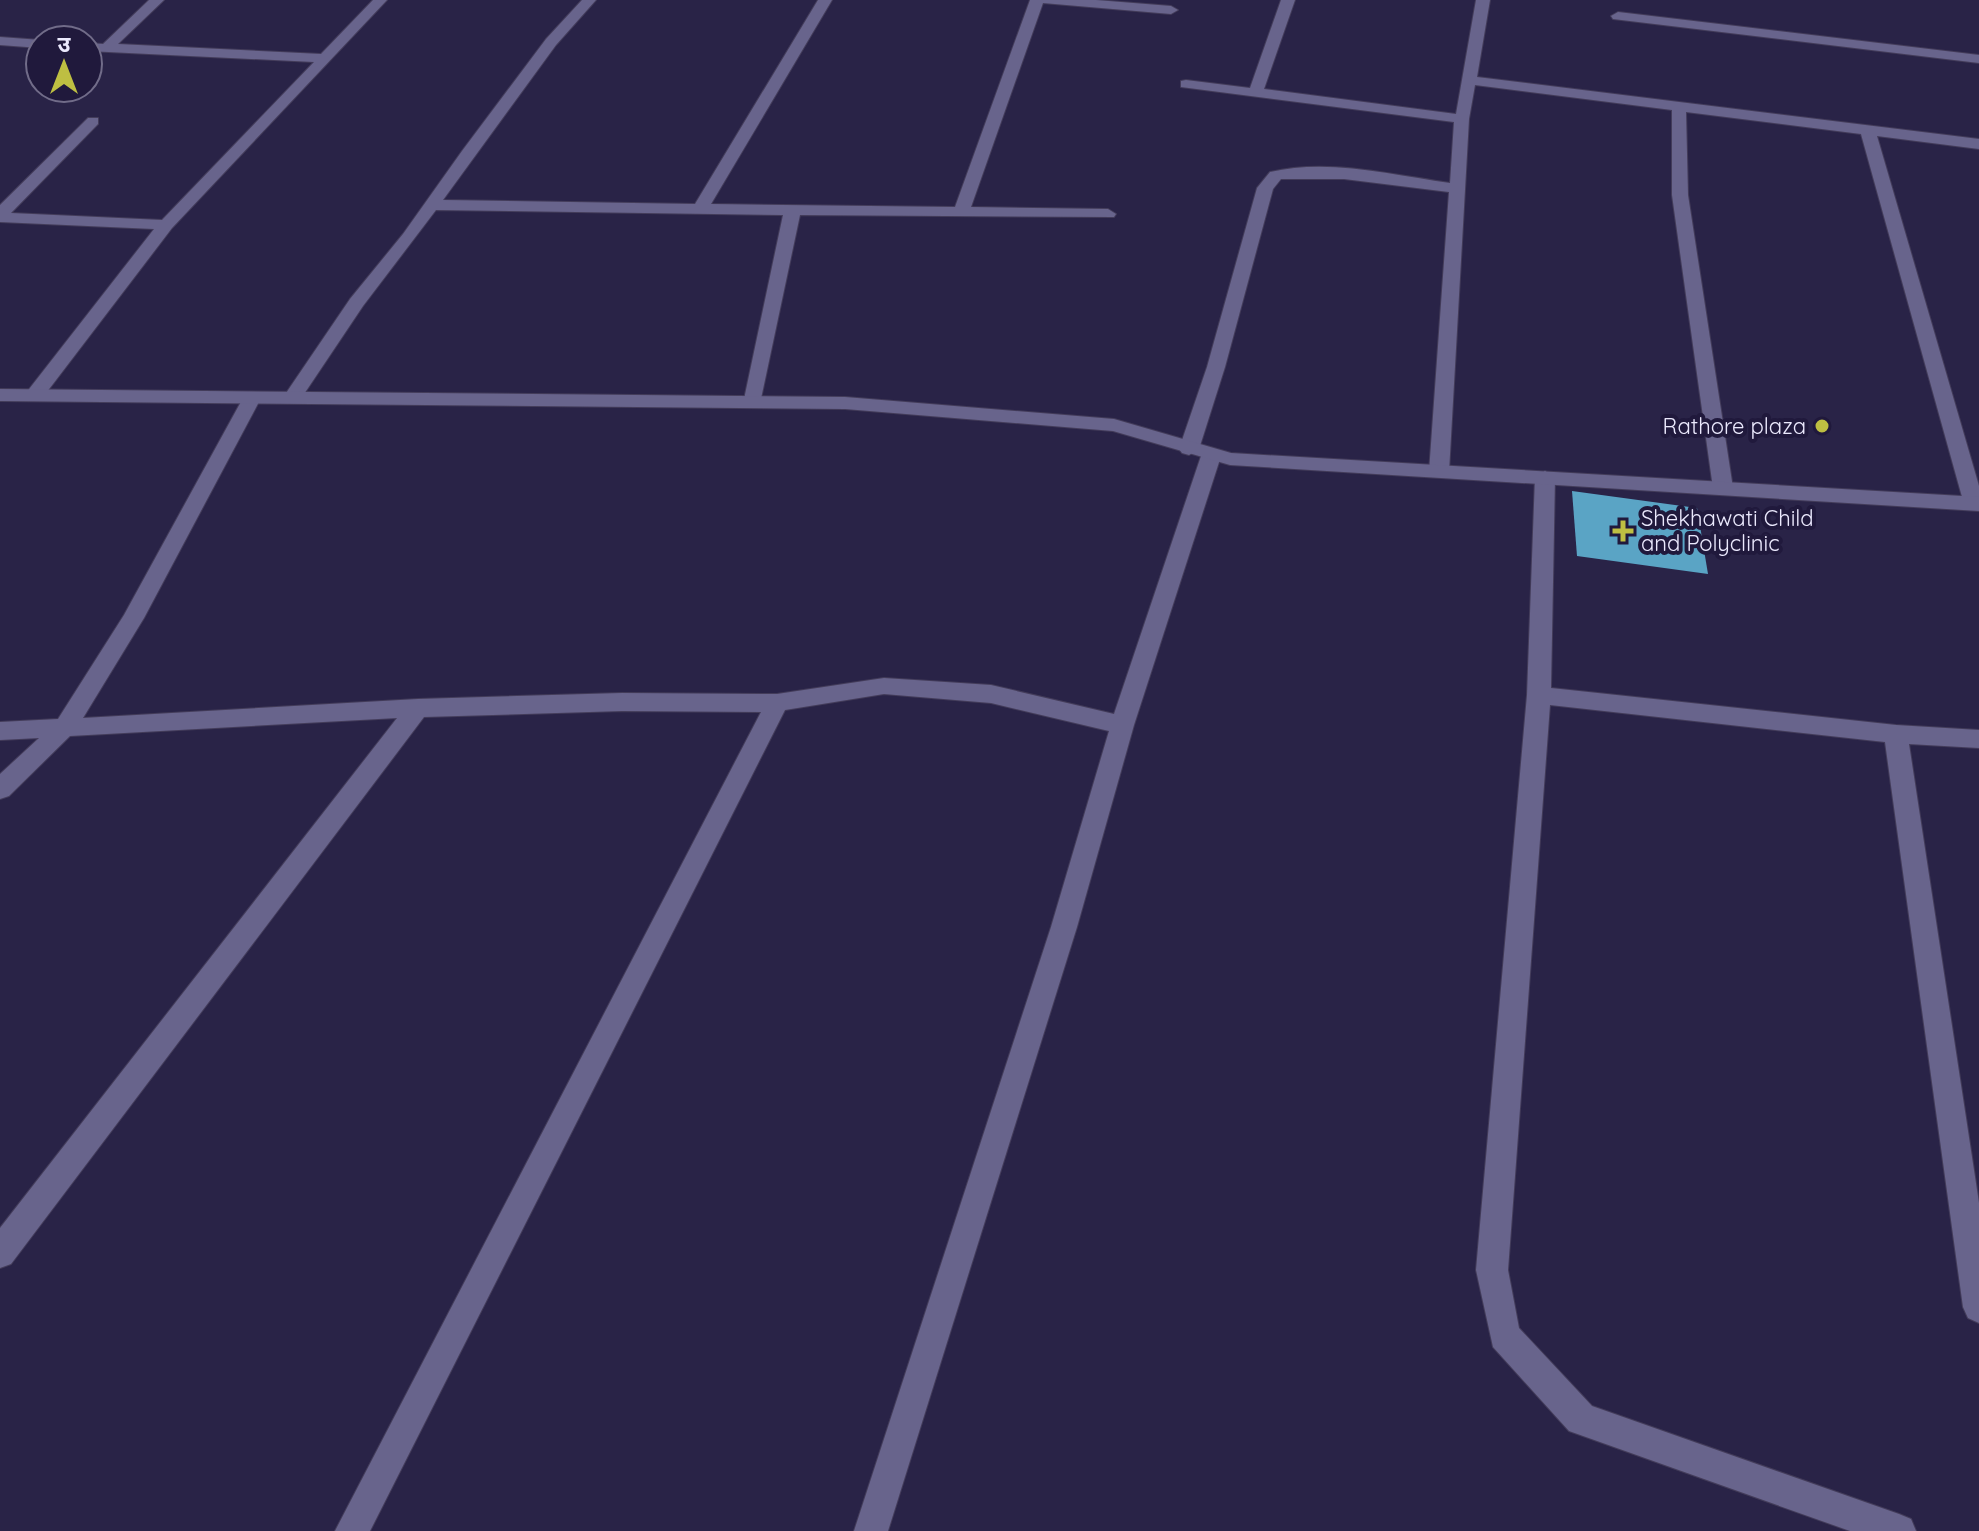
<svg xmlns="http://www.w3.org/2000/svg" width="1979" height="1531" viewBox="0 0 1979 1531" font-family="Quicksand,'Noto Sans Devanagari',sans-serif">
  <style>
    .building { fill: #5aa4c5 }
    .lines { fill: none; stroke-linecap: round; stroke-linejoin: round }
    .minor-casing { stroke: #433c5a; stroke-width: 2 }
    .tertiary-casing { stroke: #433c5a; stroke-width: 2 }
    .minor { fill: #68648c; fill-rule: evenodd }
    .tertiary { fill: #68648c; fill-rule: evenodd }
    .poi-dot { fill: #bebf42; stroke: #20193c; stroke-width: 3 }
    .labels { text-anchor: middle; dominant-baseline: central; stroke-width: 8; stroke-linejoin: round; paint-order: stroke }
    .poi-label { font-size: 22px; fill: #ebe9fd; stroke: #20193c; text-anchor: end }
  </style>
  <rect width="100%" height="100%" fill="#292347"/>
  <path class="building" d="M1572 491 1697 508 1708 574 1577 556Z"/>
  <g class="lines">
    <g class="minor-casing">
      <g id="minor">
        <path d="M149 0H164L118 44 321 54 373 0H387L172 228 40 401H26L24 397 26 393 154 229 0 222V205L88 118H98V124L11 213 162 220 314 62 88 51V43L103 44Z"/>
        <path d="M582 0H596L556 45 443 200 695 204 818 0H832L711 204 955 207 1030 0H1096L1171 6 1178 10 1171 14 1043 3 971 207 1108 209 1116 214 1114 217 800 215 759 408H745L743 404 783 215 436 210 363 306 298 403H284L282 399 350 299 403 234 462 151 546 39Z"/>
        <path d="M1281 0H1295L1264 89 1456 114 1476 0H1490L1477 77 1979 139V149L1877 136 1979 486V509H1967L1964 504 1861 134 1686 112 1688 195 1733 488 1723 495 1713 488 1672 195V110L1475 85 1469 119 1449 472 1446 477H1432L1429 472 1449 192 1344 179H1281L1273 189 1225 367 1199 449 1189 455 1182 453 1179 449 1207 367 1257 188 1270 172C1328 158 1393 175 1450 183L1454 122 1181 87V81L1186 80 1250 88Z"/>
        <path d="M1618 12 1979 55V63L1613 19 1611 16Z"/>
        <path d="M0 37 41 40 40 48 0 45Z"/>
        <path d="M252 392 261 398 144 618 83 718 418 699 622 693 777 694 884 678 991 685 1114 714 1201 456 1211 450 1221 456 1134 725 1077 927 888 1531H854L1051 927 1109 731 991 703 884 694 785 710 370 1531H335L761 712 622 711 424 717 11 1264 0 1268V1228L397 718 70 736 9 796 0 799V774L39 738 0 740V722L58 719 124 615 243 398Z"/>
        <path d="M1545 471 1555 477 1551 688 1896 725 1979 730V748L1909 744 1979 1203V1323L1968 1318 1963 1307 1885 742 1550 705 1508 1270 1519 1328 1592 1406 1899 1514 1911 1519 1916 1531H1850L1569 1431 1493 1347 1476 1270 1527 695 1535 477Z"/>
      </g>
    </g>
    <g class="tertiary-casing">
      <path id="tertiary" d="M0 389 845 397 1114 419 1231 453 1979 497V511L1230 465 1113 431 845 409 0 401Z"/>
    </g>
    <use href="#minor" class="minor"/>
    <use href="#tertiary" class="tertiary"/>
  </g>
  <g class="poi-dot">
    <circle cx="1822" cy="426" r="8"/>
    <path d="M1619 519h8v8h8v8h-8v8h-8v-8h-8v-8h8z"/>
  </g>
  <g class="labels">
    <g class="poi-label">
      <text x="1806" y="426">Rathore plaza</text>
      <text x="1641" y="518" text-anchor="start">Shekhawati Child<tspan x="1641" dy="25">and Polyclinic</tspan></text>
    </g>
  </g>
  <g transform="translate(64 64)"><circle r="38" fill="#20193c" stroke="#716c89" stroke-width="2"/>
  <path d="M0-6L14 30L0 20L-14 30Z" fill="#bebf42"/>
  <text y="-12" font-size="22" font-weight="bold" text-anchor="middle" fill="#ebe9fd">उ</text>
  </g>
</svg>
